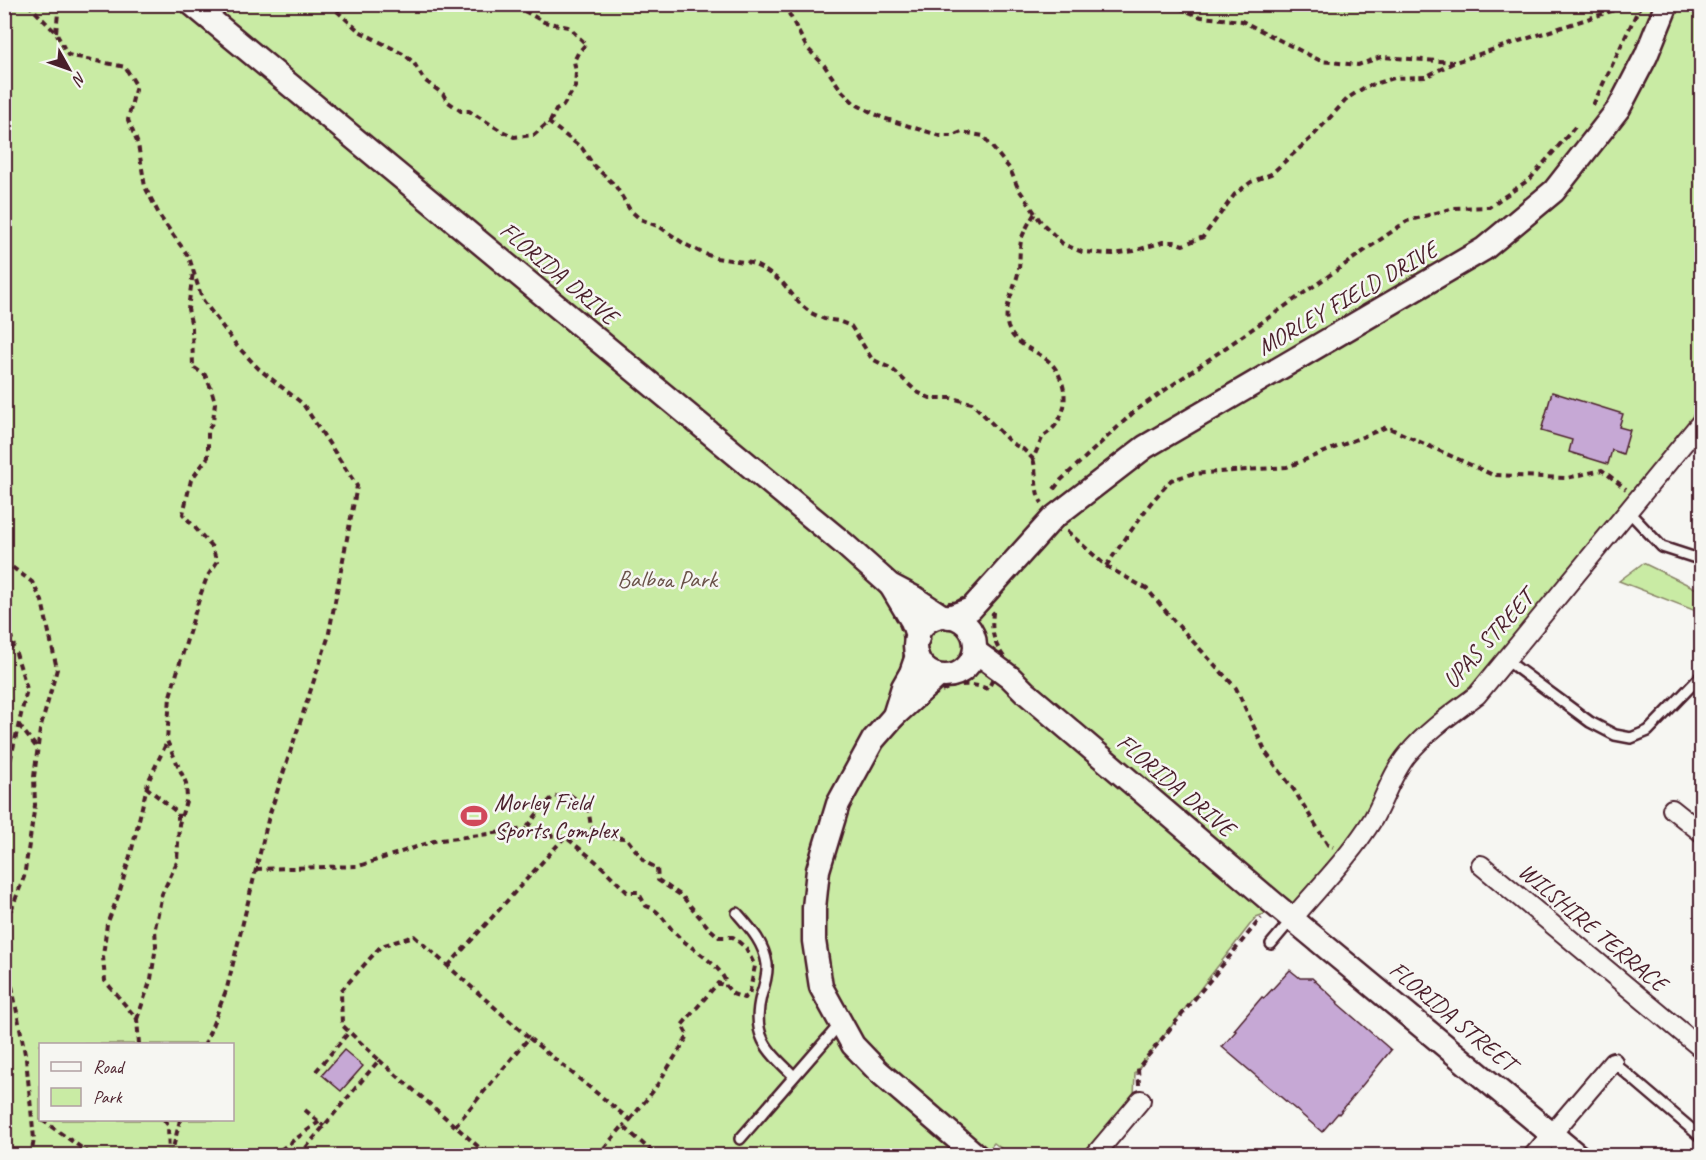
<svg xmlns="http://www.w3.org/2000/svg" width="1706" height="1160" viewBox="0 0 1706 1160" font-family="Caveat,sans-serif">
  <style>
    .green { fill: #c9eba4; stroke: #8a8568; stroke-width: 1.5; fill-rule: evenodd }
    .building { fill: #c6a8d5; stroke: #4a1f2b; stroke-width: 1.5 }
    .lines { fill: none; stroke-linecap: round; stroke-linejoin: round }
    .service-casing { stroke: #4a1f2b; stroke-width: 14 }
    .minor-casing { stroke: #4a1f2b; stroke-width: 22 }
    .tertiary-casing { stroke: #4a1f2b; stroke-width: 27 }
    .path { stroke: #4a1f2b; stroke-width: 4; stroke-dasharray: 6 4.5; stroke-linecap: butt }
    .service { stroke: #f6f6f2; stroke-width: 9 }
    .minor { stroke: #f6f6f2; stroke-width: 18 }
    .tertiary { stroke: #f6f6f2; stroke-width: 22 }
    .labels { text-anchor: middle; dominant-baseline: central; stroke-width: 5; stroke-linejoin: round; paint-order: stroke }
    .street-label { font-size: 24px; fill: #4a1f2b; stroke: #f6f6f2 }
    .park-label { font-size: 24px; fill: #6a5249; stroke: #f6f6f2 }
    .poi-label { font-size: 24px; fill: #4a1f2b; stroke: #f6f6f2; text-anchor: start }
  </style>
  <rect width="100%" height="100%" fill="#f6f6f2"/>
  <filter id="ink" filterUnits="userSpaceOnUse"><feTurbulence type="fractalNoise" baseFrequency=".0167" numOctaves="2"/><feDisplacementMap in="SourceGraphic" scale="12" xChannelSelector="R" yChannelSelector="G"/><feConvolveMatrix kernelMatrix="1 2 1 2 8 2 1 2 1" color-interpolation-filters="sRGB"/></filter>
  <g filter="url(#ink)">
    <g class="green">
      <path d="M5 5H1701V412L1299 902 1256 917 1135 1073 1134 1096 1081 1155H1010L994 1143 983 1156H5ZM40 1044H232V1120H40Z"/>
      <path d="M1643 563 1701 591V613L1619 581Z"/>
    </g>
    <g class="building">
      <path d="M1552 392 1623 414 1619 427 1630 430 1623 454 1612 450 1608 464 1569 452 1572 440 1541 431Z"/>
      <path d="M1290 970 1300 978H1312L1338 1002 1337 1003 1391 1050 1339 1114 1338 1113 1322 1132 1222 1047 1236 1031 1234 1030 1262 997 1264 998Z"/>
      <path d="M344 1050 363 1066 341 1091 322 1075Z"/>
    </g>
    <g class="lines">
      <g class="service-casing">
        <g id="service">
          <path d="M1628 511 1662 547 1702 560"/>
          <path d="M1506 660 1590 722 1615 735 1631 738 1648 731 1702 675"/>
          <path d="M737 913C751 929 764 943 767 964 768 974 764 987 761 996 751 1036 767 1050 794 1076"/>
          <path d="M1271 944 1293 918"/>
          <path d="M1613 1062 1702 1138"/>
          <path d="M740 1139 840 1024"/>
        </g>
      </g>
      <g class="minor-casing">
        <g id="minor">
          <path d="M1672 809 1702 833"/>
          <path d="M1481 865 1702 1049"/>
          <path d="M1293 918C1320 886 1351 855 1373 819 1385 798 1392 773 1408 754 1427 731 1453 713 1477 695L1702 421"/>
          <path d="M1094 1156 1141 1100"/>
          <path d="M1533 1156 1613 1062"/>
        </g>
      </g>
      <g class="tertiary-casing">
        <g id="tertiary">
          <path d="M192 4 844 544 890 585 913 597 942 616"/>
          <path d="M891 586 912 621 918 638"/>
          <circle cx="945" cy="646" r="30"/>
          <path d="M949 617 971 609 1053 518 1145 447 1484 249 1554 191 1619 108 1646 56 1667 4"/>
          <path d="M975 651 1010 677 1025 692 1273 903 1578 1156"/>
          <path d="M938 676 894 716 873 740 838 804 818 870 814 908V941L821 987 853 1045 878 1071 977 1156"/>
          <path d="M894 716 903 687 911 673 917 656"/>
        </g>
      </g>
      <g class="path">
        <path d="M28 4 56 33 68 55 125 67 136 85 128 120 138 144 145 187 161 218 189 257 202 299 237 346 259 369 303 404 357 486 328 638 269 816 227 988 205 1044"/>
        <path d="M329 4 359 31 405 55 414 63 424 80 443 94 447 101 461 111H469L500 130 514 137 534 135 551 120 556 110 563 106 575 87 576 72 574 61 578 53 586 44 568 27 544 22 512 4"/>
        <path d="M784 4 807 48 824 65 841 90 855 104 883 118 941 136H952L962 132 983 136 1010 169 1018 188 1041 222 1063 244 1082 252 1113 254 1134 251 1163 242H1174L1183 245 1203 237 1235 194 1251 182 1271 174 1312 137 1348 98 1365 87 1394 78 1425 77 1455 62 1633 4"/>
        <path d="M1169 4 1201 17 1242 21 1321 61 1358 65 1381 57 1454 62"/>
        <path d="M56 32 59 4"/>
        <path d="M1593 105 1641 4"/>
        <path d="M548 122 582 148 594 166 615 185 630 210 640 219 660 227 683 243 702 253 716 258 751 263 763 269 782 282 800 304 811 313 824 319 838 321 851 326 872 359 892 369 917 392 930 398H951L972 403 1011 443 1023 449 1033 459 1043 436C1054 430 1061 419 1064 407 1065 398 1065 389 1061 380 1051 349 1018 353 1008 327 1002 309 1016 287 1019 269 1020 258 1019 247 1022 237 1026 228 1030 221 1035 213"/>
        <path d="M1033 459C1038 474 1033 490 1042 503"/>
        <path d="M1054 489 1061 480 1135 411 1407 221 1454 208 1489 207 1530 179 1575 127"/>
        <path d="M1067 531 1106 566 1147 589 1175 622 1236 688 1266 753 1294 790 1328 845 1333 847"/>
        <path d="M4 561 32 582 42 601 57 669 40 730 34 777 35 805 24 877 4 929"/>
        <path d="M1106 566 1150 504 1171 480 1191 474 1287 467 1387 427 1493 475 1567 478 1602 470 1626 489"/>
        <path d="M4 584V590"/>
        <path d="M921 588C940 604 949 609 971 594L993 613C991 631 993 642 1004 657L988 689C962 679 943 688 922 703L897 683C906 657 910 640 895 615Z"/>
        <path d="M4 614 14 646"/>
        <path d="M4 635 15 650 27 689 4 787"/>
        <path d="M19 725 37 748"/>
        <path d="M146 787 178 813V820"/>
        <path d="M570 795 588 807 591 827 601 837 626 838 645 862 657 868 658 880 682 896 708 927 719 937H733L746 948 755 966 749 995 744 998 733 994 726 986C726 967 689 948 677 935 666 925 661 910 646 906L638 892H627L599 864 568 839 559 836 540 835 526 829 539 811 553 797Z"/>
        <path d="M256 869 359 866 434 841 526 829"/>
        <path d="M4 945 26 1059 34 1139 31 1156"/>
        <path d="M448 966 564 838"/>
        <path d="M137 1019 151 979 156 946 155 928 162 894 177 862 179 824 187 798 186 783 167 741 170 696 200 596 207 577 217 562 212 547 183 514 191 480 208 457V431L213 421 215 403 211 388 205 375 193 367 192 327 188 309 193 272"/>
        <path d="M529 1038 630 1120 623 1126"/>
        <path d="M139 1044 137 1019 105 981 103 956 107 924 119 894 132 849 148 782 167 742"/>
        <path d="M379 1060 455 1126"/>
        <path d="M316 1071 350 1031"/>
        <path d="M1139 1085 1138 1068 1261 918"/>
        <path d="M305 1110 324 1126"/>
        <path d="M42 1120 93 1156"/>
        <path d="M164 1120 168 1125 169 1156"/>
        <path d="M630 1120 654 1090 688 1036 682 1025 718 983 726 986"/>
        <path d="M171 1156 180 1120"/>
        <path d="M272 1156 319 1122"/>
        <path d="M299 1156 379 1060 342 1025 341 991 381 946 414 936 529 1038 455 1126 489 1156"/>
        <path d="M597 1156 623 1126 657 1156"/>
      </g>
      <use href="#service" class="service"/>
      <use href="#minor" class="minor"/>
      <use href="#tertiary" class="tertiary"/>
    </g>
  </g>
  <defs>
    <g id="stadium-bare" transform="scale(2.07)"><path d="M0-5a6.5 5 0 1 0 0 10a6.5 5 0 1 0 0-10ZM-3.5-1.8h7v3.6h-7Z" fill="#d1495b" stroke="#f6f6f2" stroke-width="2.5" paint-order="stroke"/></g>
  </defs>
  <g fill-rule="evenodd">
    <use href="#stadium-bare" x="474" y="816"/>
  </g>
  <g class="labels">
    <g class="street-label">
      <text transform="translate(559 273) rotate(40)">FLORIDA DRIVE</text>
      <text transform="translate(1347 298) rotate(-30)">MORLEY FIELD DRIVE</text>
      <text transform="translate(1488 639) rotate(-48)">UPAS STREET</text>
      <text transform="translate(1176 785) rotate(40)">FLORIDA DRIVE</text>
      <text transform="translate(1593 927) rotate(40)">WILSHIRE TERRACE</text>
      <text transform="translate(1453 1016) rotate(40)">FLORIDA STREET</text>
    </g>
    <g class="park-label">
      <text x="667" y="579">Balboa Park</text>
    </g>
    <g class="poi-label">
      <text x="494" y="802">Morley Field<tspan x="494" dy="28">Sports Complex</tspan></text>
    </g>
  </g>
  <rect width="1706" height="1160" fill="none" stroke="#f6f6f2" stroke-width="24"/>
  <rect x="12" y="12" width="1682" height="1136" fill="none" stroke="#4a1f2b" stroke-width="2" filter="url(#ink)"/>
  <rect x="39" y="1043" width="195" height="78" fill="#f6f6f2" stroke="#b1a0a2" stroke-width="1.5"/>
  <rect x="51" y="1062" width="30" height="9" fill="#f6f6f2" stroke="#b1a0a2" stroke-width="1.5"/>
  <text x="93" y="1073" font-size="18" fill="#4a1f2b">Road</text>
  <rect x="51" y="1088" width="30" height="18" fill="#c9eba4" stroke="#b1a0a2" stroke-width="1.5"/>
  <text x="93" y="1103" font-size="18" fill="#4a1f2b">Park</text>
  <g transform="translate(69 69) rotate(130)" stroke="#f6f6f2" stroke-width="4.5" paint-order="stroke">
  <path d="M0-4.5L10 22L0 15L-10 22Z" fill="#4a1f2b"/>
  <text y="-9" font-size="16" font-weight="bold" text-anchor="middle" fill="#4a1f2b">N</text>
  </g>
</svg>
